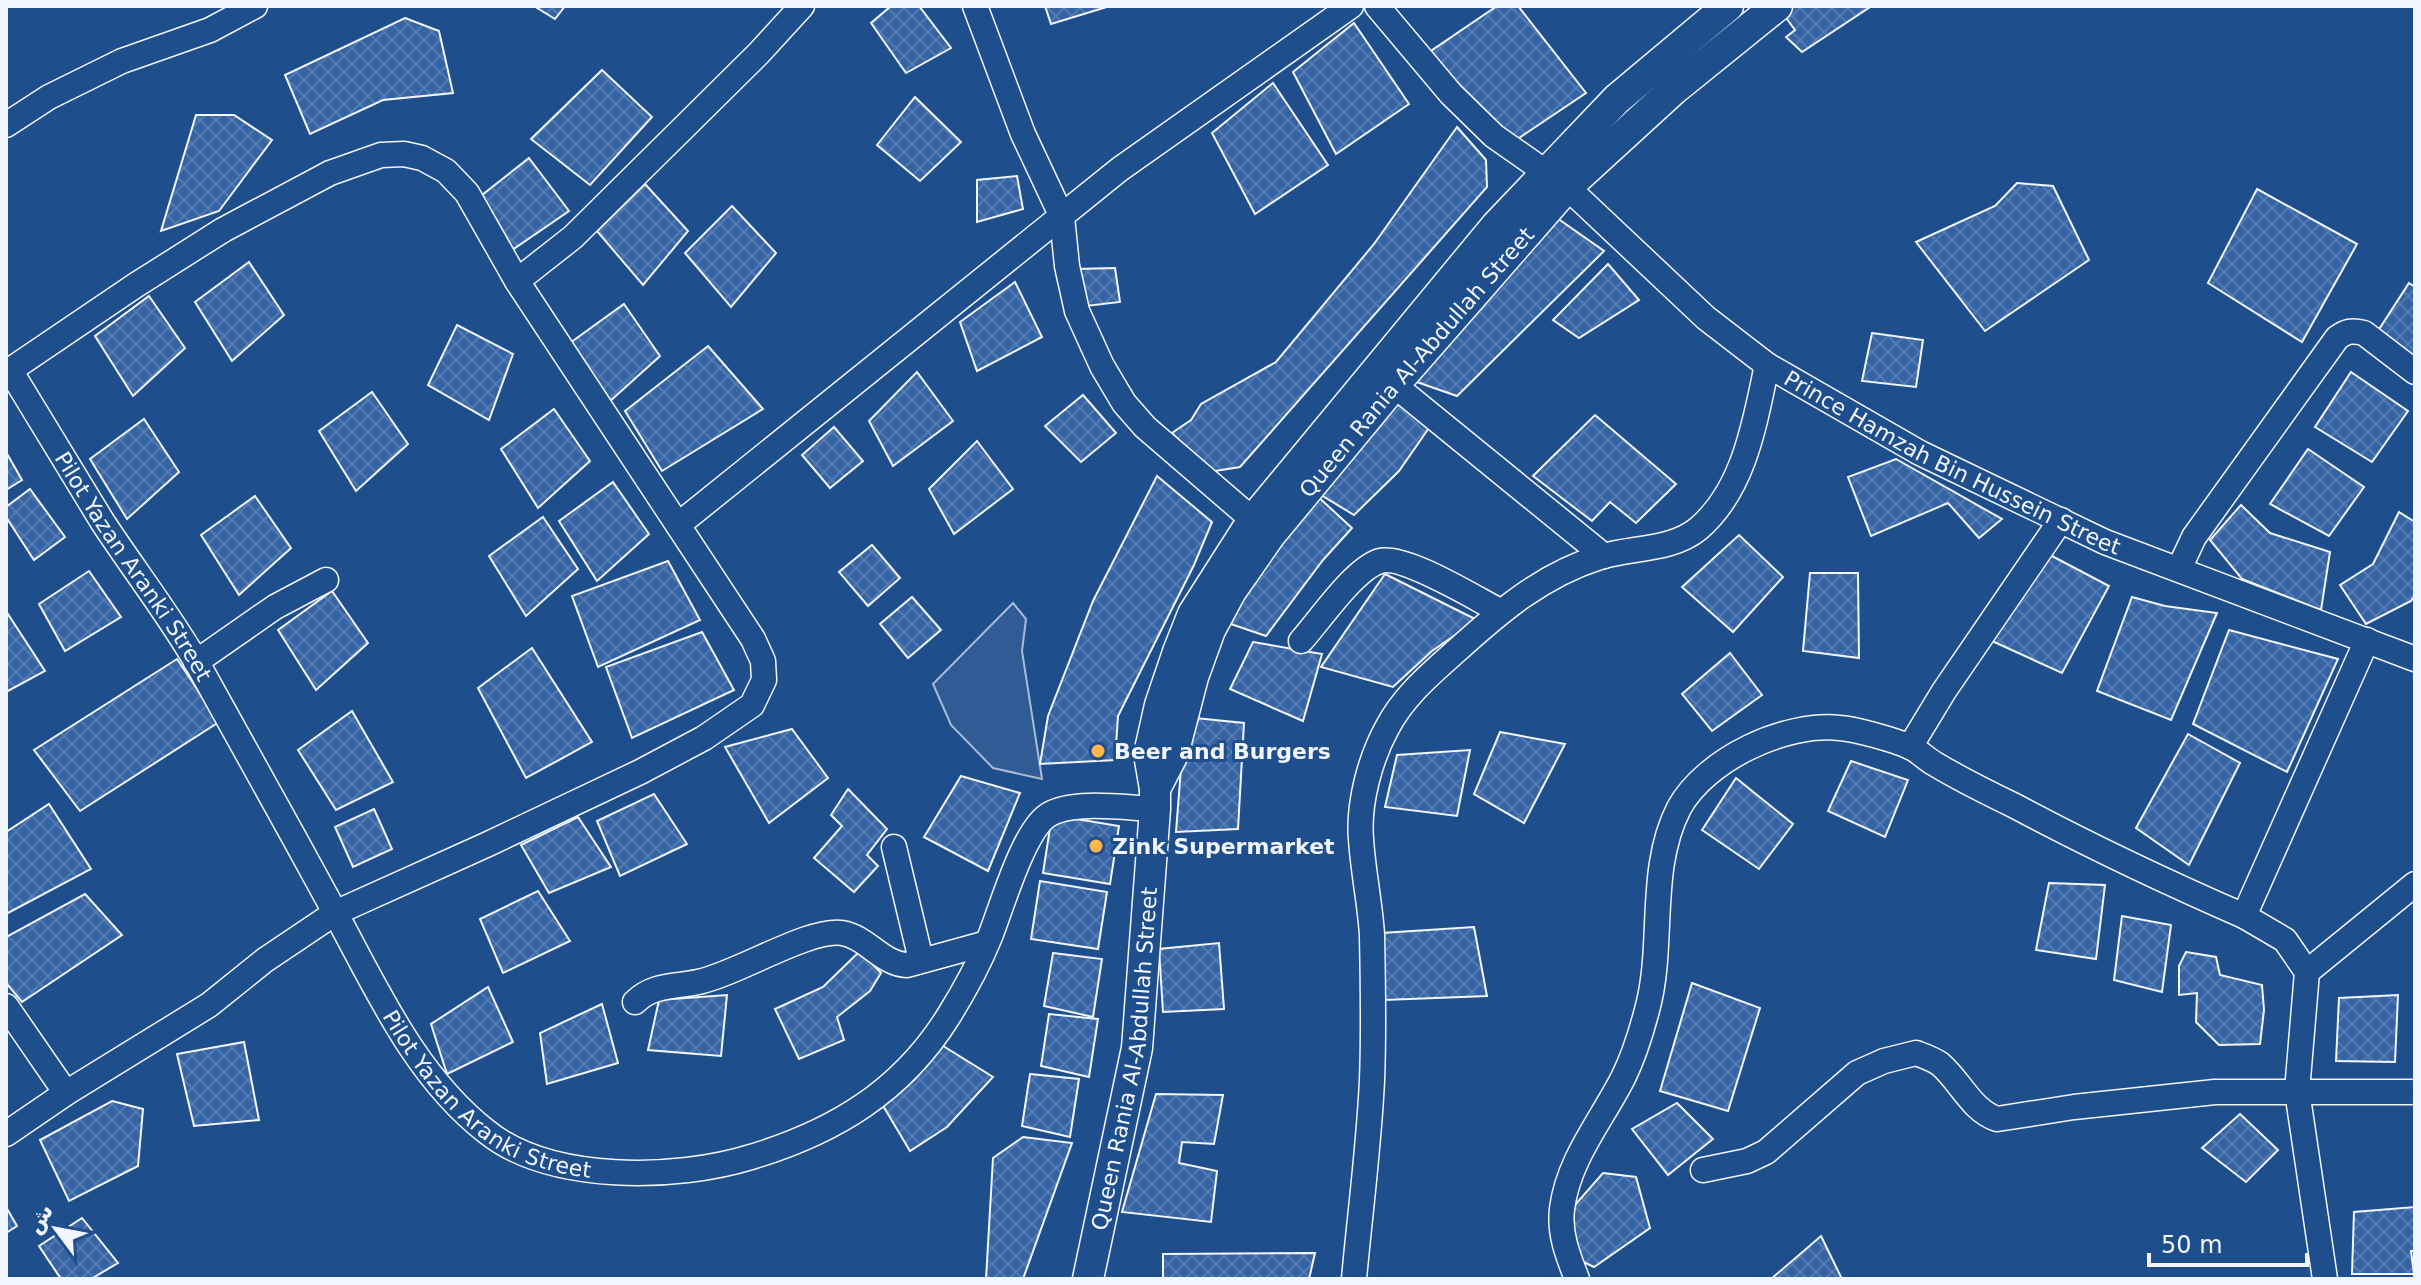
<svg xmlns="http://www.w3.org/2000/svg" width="2421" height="1285" viewBox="0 0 2421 1285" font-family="'DejaVu Sans','Noto Sans Arabic',sans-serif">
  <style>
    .built { fill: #305b95; stroke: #a8bbd7; stroke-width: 2 }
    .building { fill: url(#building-cross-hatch); stroke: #f2f6ff; stroke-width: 2 }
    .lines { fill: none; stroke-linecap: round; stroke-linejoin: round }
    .minor-casing { stroke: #f2f6ff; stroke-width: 27 }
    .major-casing { stroke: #f2f6ff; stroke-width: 33 }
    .minor { stroke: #1f4e8c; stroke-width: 24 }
    .major { stroke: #1f4e8c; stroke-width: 30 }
    .poi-dot { fill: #ffb74d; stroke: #1f4e8c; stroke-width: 3 }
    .labels { text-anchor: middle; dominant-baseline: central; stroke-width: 6; stroke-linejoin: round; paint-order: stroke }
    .street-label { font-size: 22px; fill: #f2f6ff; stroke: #1f4e8c }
    .poi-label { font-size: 22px; font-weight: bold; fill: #f2f6ff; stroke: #1f4e8c; text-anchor: start }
  </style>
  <defs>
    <pattern id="building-cross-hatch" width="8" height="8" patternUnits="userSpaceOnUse" patternTransform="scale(2)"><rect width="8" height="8" fill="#3563a3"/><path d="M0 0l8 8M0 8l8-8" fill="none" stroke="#537ab1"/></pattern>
  </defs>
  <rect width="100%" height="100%" fill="#1f4e8c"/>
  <path class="built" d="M1013 603 1026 619 1022 651 1042 779 993 768 951 725 933 684Z"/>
  <g class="building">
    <path d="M534 6H565L555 19Z"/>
    <path d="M891 6H919L951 48 906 73 871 23Z"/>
    <path d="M1045 6H1110L1051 24Z"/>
    <path d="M1497 6H1518L1586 93 1513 142 1425 55Z"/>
    <path d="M1789 6H1869L1870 7 1802 52 1786 37 1795 30 1781 11Z"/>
    <path d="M405 18 439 31 453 93 383 100 310 134 285 75Z"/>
    <path d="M1354 23 1409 104 1336 154 1293 72Z"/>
    <path d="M602 70 652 117 590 185 531 139Z"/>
    <path d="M1273 83 1328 165 1255 214 1212 133Z"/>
    <path d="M915 97 961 142 920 181 877 145Z"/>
    <path d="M196 115H234L272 140 219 211 161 231Z"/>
    <path d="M1457 127 1486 160 1487 187 1240 467 1209 472 1172 433 1191 420 1201 404 1276 362 1374 244Z"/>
    <path d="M529 158 569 211 512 250 477 199Z"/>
    <path d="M1017 176 1023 209 977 222V180Z"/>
    <path d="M2017 183 2053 186 2089 260 1985 331 1916 242 1995 206Z"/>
    <path d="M645 184 688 231 643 285 597 231Z"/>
    <path d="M2257 189 2357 244 2302 342 2208 283Z"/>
    <path d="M732 206 776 253 731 307 685 253Z"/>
    <path d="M1557 218 1604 251 1457 396 1414 381Z"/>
    <path d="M249 262 284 315 232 361 195 302Z"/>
    <path d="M1608 264 1639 300 1579 338 1553 320Z"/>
    <path d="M1115 268 1120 302 1086 306 1076 269Z"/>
    <path d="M1015 282 1042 337 977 371 960 322Z"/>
    <path d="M2409 283 2415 287V370L2378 331Z"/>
    <path d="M149 296 185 348 133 396 95 336Z"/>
    <path d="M624 304 660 356 608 403 570 343Z"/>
    <path d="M457 325 513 354 489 420 428 385Z"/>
    <path d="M1872 333 1923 340 1916 387 1862 381Z"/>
    <path d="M708 346 763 409 662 471 625 411Z"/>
    <path d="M917 372 953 421 893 466 869 421Z"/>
    <path d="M2351 372 2408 411 2372 462 2315 427Z"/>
    <path d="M372 392 408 444 356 491 319 431Z"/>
    <path d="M1083 395 1116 433 1081 462 1045 426Z"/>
    <path d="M1400 397 1431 425 1399 471 1354 515 1321 495Z"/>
    <path d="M554 409 590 461 538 508 501 449Z"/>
    <path d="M1595 415 1676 484 1636 523 1610 502 1592 521 1533 476Z"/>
    <path d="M144 419 179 472 127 519 90 459Z"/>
    <path d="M834 427 863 461 830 488 802 455Z"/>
    <path d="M977 441 1013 489 954 534 929 489Z"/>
    <path d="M2308 449 2364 487 2329 536 2270 504Z"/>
    <path d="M6 452 22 480 6 490Z"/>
    <path d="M1896 459 2002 519 1979 538 1948 503 1871 536 1848 477Z"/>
    <path d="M1157 476 1212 522 1194 565 1118 716 1115 760 1040 764 1048 716 1093 601Z"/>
    <path d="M613 482 649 534 597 581 559 521Z"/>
    <path d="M30 489 65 537 34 560 6 517V507Z"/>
    <path d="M1315 494 1352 528 1323 560 1266 636 1222 621Z"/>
    <path d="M255 496 291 548 239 595 201 535Z"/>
    <path d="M2241 505 2270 533 2330 552 2321 610 2242 579 2210 540Z"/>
    <path d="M2399 512 2415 522V595L2411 601 2366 624 2340 585 2373 564Z"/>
    <path d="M543 517 578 569 526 616 489 556Z"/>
    <path d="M1739 535 1783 577 1733 632 1682 587Z"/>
    <path d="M872 545 900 578 868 606 839 572Z"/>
    <path d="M2050 555 2109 586 2062 673 1992 641Z"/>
    <path d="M668 561 700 620 598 667 572 596Z"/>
    <path d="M89 571 121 617 65 651 39 604Z"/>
    <path d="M1810 573H1858L1859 658 1803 651Z"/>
    <path d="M1385 574 1477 620 1432 651 1393 687 1321 667Z"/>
    <path d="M332 591 368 643 316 690 278 630Z"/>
    <path d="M912 597 941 630 908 658 880 624Z"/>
    <path d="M2132 597 2165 606 2217 613 2171 720 2097 691Z"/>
    <path d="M6 611 45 671 6 692Z"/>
    <path d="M2229 630 2338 659 2287 772 2193 724Z"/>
    <path d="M702 632 734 690 632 738 606 667Z"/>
    <path d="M1253 642 1322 654 1303 721 1230 689Z"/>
    <path d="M532 648 592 742 526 778 478 688Z"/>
    <path d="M1730 653 1762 695 1712 731 1682 694Z"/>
    <path d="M177 659 219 722 80 811 34 750Z"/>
    <path d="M352 711 393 782 336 810 298 750Z"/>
    <path d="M1185 717 1244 723 1238 829 1176 832Z"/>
    <path d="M792 729 828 778 769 823 725 747Z"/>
    <path d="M1500 732 1565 744 1524 823 1474 794Z"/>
    <path d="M2188 734 2240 763 2189 865 2136 828Z"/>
    <path d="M1470 750 1457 816 1385 807 1397 755Z"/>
    <path d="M1851 761 1908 780 1885 837 1828 811Z"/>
    <path d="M961 776 1020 793 988 871 924 837Z"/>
    <path d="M1736 778 1793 824 1759 869 1702 830Z"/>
    <path d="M848 789 887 829 867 855 878 866 854 892 814 858 842 826 831 815Z"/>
    <path d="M654 794 687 844 620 876 597 821Z"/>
    <path d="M49 804 91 869 6 914V832Z"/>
    <path d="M374 809 392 849 353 867 335 827Z"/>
    <path d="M1052 815 1119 826 1110 884 1043 873Z"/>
    <path d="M578 817 611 867 549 893 521 845Z"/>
    <path d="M1040 881 1107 892 1098 949 1031 939Z"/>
    <path d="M2049 883 2105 885 2096 959 2036 950Z"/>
    <path d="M538 891 570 941 503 973 480 919Z"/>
    <path d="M85 894 122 935 22 1002 6 983V937Z"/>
    <path d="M2122 916 2171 925 2162 992 2114 980Z"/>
    <path d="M1474 927 1487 996 1384 1000 1382 933Z"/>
    <path d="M1219 943 1224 1009 1163 1012 1159 949Z"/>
    <path d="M860 951 881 973 870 991 837 1017 844 1040 799 1059 775 1009 823 987Z"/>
    <path d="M2186 952 2216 957 2220 975 2262 985 2264 1010 2260 1044 2219 1045 2196 1022 2197 993 2179 995V966Z"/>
    <path d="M1053 953 1102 959 1093 1017 1044 1006Z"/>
    <path d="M1692 983 1760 1008 1728 1111 1660 1091Z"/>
    <path d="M488 987 513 1042 447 1074 431 1024Z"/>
    <path d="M727 995 721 1056 648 1050 659 1000Z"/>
    <path d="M2398 995 2395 1062 2336 1061 2339 998Z"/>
    <path d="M602 1004 618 1063 547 1084 540 1033Z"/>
    <path d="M1049 1014 1098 1019 1089 1077 1041 1066Z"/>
    <path d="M244 1042 259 1120 194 1126 177 1054Z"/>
    <path d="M940 1044 993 1077 947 1127 910 1151 882 1104 914 1080Z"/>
    <path d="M1030 1074 1079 1079 1070 1137 1022 1126Z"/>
    <path d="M1156 1094 1223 1095 1214 1144 1182 1142 1179 1163 1217 1171 1211 1222 1122 1212Z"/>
    <path d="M112 1101 143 1109 138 1166 69 1201 40 1140Z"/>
    <path d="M1677 1103 1713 1139 1668 1175 1632 1129Z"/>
    <path d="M2240 1114 2278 1150 2246 1182 2202 1148Z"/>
    <path d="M1023 1137 1072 1143 1023 1279H986L993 1158Z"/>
    <path d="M1603 1173 1636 1177 1650 1228 1594 1267 1577 1259 1571 1228 1575 1205Z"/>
    <path d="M6 1207 17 1226 6 1233Z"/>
    <path d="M2415 1207V1251H2411L2414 1274H2352L2354 1212Z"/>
    <path d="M82 1218 118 1263 91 1279H61L39 1246Z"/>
    <path d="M1821 1236 1842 1279H1771Z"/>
    <path d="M1315 1253 1309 1279H1163V1254Z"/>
  </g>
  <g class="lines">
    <g class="minor-casing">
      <g id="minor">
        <path d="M975 6 1023 134 1062 217 1067 266 1077 311 1102 366 1124 403 1145 427 1253 520"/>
        <path id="s1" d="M1377 6 1451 94 1494 136 1567 187 1706 318 1767 365 1920 453 2105 542 2415 659"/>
        <path d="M6 125 49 97 122 61 210 30 255 6"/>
        <path d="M517 281 573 237 759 53 802 6"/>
        <path id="s2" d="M10 370C41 420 71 471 102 521 134 570 171 617 200 668 246 751 292 833 337 916 378 992 417 1078 487 1132 551 1183 677 1180 751 1157 834 1132 901 1092 948 1017 963 993 978 966 989 939 1001 910 1024 827 1050 814 1074 800 1127 808 1155 809"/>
        <path d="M6 373 136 285 223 230 330 173 381 155 404 154 422 158 446 171 467 193 517 281 753 639 763 661 764 680 752 705 704 738 640 772 486 845 335 913 265 960 209 1005 66 1093 6 1134"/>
        <path d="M1394 385 1604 556"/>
        <path d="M678 525 1120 169 1351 6"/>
        <path d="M2179 569 2194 537 2337 338C2346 331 2352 330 2364 333L2415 372"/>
        <path d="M1301 641C1320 620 1354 569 1380 561 1404 554 1476 599 1500 611"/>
        <path d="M196 662 275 607 326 580"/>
        <path d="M1910 747 1944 691 2061 520"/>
        <path d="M894 847 921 960"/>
        <path d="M2307 972 2415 884"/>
        <path d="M635 1002C653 984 675 987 698 982 737 974 809 928 842 933 867 937 882 964 907 965L987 943"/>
        <path d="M6 1006 66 1093"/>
        <path d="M1703 1170 1747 1161 1766 1152 1857 1073 1884 1061 1916 1053C1924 1056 1933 1059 1940 1064 1961 1082 1971 1110 1997 1119L2074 1107 2215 1092H2411"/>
        <path d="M1354 1279C1360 1213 1369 1146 1372 1080 1374 1032 1373 983 1372 935 1370 903 1363 871 1361 839 1358 804 1370 759 1387 728 1403 697 1429 675 1455 652 1499 612 1542 575 1600 557 1631 547 1671 551 1698 529 1745 489 1755 421 1767 365"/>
        <path d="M1577 1279C1568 1256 1559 1234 1562 1209 1568 1160 1601 1121 1623 1078 1634 1056 1641 1033 1647 1010 1665 945 1647 870 1679 808 1706 759 1785 722 1840 728 1855 729 1895 740 1910 747 1919 751 1926 759 1935 764 1960 779 1988 793 2015 806 2090 846 2166 882 2244 916"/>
        <path d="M2325 1279 2297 1091 2307 972 2285 940 2244 916 2367 640"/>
      </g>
    </g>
    <g class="major-casing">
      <g id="major">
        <path id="s3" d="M1155 789 1173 754 1193 677 1210 630 1231 591 1270 535 1394 385 1567 187 1673 90 1777 6"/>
        <path id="s4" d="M1088 1279 1137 1048 1155 809V789L1149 754 1160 705 1178 652 1193 614 1253 520 1496 226 1617 99 1728 6"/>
      </g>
    </g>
    <use href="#minor" class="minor"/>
    <use href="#major" class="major"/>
  </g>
  <g class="poi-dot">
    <circle cx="1098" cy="751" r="8"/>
    <circle cx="1096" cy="846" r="8"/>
  </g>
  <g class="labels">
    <g class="street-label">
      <text stroke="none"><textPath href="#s3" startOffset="508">Queen Rania Al-Abdullah Street</textPath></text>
      <text stroke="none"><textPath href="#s1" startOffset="742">Prince Hamzah Bin Hussein Street</textPath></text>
      <text stroke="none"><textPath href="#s2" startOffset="232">Pilot Yazan Aranki Street</textPath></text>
      <text stroke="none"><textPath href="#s4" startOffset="224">Queen Rania Al-Abdullah Street</textPath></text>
      <text stroke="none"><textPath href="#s2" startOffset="880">Pilot Yazan Aranki Street</textPath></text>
    </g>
    <g class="poi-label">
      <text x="1114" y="751">Beer and Burgers</text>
      <text x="1112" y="846">Zink Supermarket</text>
    </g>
  </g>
  <rect width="2421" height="1285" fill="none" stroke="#f2f6ff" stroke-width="16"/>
  <g transform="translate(56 1229) rotate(302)" stroke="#1f4e8c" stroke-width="6" paint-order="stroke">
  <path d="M0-6L14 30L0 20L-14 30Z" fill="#f2f6ff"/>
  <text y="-12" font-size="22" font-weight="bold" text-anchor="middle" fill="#f2f6ff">ش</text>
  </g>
  <path d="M2149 1253v12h158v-12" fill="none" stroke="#f2f6ff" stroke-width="4"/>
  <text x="2161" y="1253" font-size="24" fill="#f2f6ff" stroke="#1f4e8c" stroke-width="6" paint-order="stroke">50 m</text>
</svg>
